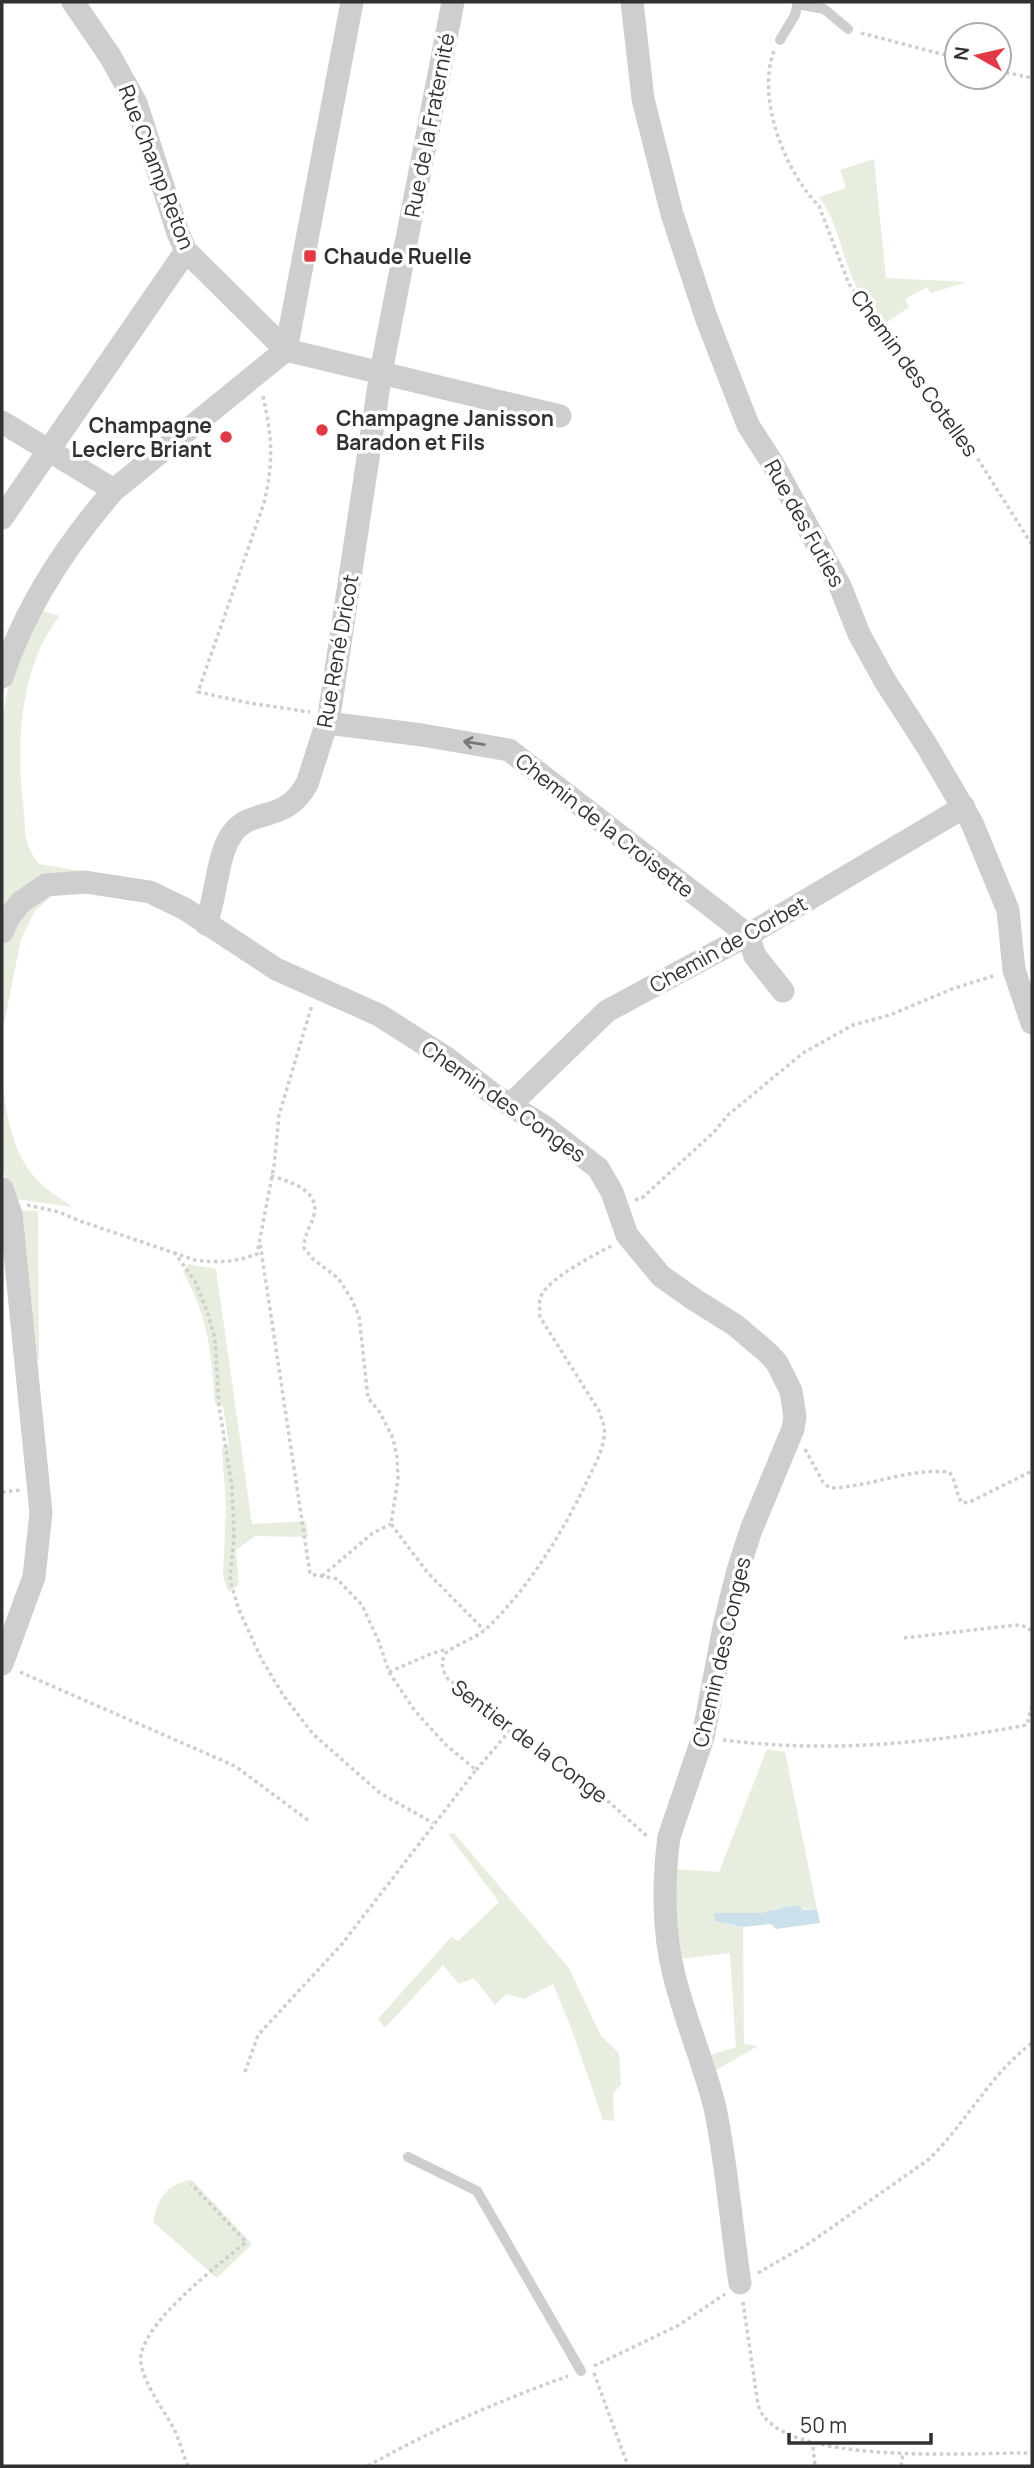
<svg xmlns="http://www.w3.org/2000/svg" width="1034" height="2468" viewBox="0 0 1034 2468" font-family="Manrope,sans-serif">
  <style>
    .green { fill: #e7eddf }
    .water { fill: #cce0ec }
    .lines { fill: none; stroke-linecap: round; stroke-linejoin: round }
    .path { stroke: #cecece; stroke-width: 3.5; stroke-dasharray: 3.5 3.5; stroke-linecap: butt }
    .service { stroke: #cecece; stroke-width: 10 }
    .minor { stroke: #cecece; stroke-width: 23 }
    .oneway { stroke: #787878 }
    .poi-dot { fill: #e13946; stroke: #fff; stroke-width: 2.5 }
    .labels { text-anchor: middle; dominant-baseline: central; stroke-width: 7; stroke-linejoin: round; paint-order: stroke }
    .street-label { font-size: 21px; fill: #313131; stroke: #fff }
    .poi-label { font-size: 21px; font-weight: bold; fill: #313131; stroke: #fff; text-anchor: start }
  </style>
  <rect width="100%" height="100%" fill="#fff"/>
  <g class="green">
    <path d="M874 159 886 278 967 282 931 293 927 287 905 299 909 307 886 323C873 310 860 296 853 279 841 252 837 220 819 197L846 188 840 170Z"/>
    <path d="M41 610 60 616C18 666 16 751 24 813 25 823 24 836 28 845 30 852 35 858 39 864L87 872 2 920V718L11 675Z"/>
    <path d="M49 892 52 896 35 911 21 939 2 1034V945L20 913Z"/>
    <path d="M2 1075C4 1103 10 1139 25 1164 36 1183 55 1196 73 1207L15 1199 2 1169Z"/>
    <path d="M21 1210 38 1211 39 1359 31 1361Z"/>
    <path d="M188 1264 216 1269 252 1524 306 1521 308 1537 255 1536 236 1550 239 1585 228 1592 223 1575 226 1507 222 1448 229 1445 223 1406 215 1404C212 1356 208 1315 183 1272Z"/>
    <path d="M767 1749 785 1752 817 1909 781 1908 760 1913H714L715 1921 743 1927 744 2044 758 2046 711 2073 707 2056 736 2047 730 1953 679 1959 674 1869 719 1872Z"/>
    <path d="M454 1833 569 1968 601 2036 619 2053 621 2084 613 2094 614 2121 603 2120 570 2025 553 1984 524 1999 506 1994 495 2005 474 1978 459 1984 443 1965 385 2028 378 2019 451 1937 458 1941 499 1902 448 1834Z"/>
    <path d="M192 2180 252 2244 217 2278 153 2222C158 2198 166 2184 192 2180Z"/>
  </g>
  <path class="water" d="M797 1905 803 1910 817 1909 820 1923 776 1929 771 1924 743 1927 715 1921 714 1913H760Z"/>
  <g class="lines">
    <g class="path">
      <path d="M861 33 957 58"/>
      <path d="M774 51C756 98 785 172 819 206L849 284 954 421 1032 545"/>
      <path d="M999 71 1032 78"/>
      <path d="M263 396C272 437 274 461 264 503L198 692 249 703 310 712"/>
      <path d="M271 1176C289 1181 320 1190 314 1215 311 1227 304 1234 304 1248L313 1259 338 1278 351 1298 359 1316 368 1398 379 1411 393 1438 397 1457 398 1479 391 1524 427 1572 484 1630"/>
      <path d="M635 1200 642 1198 714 1132 728 1115 803 1053 853 1025 890 1015 952 989 996 975"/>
      <path d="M27 1205 59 1212 80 1221 195 1260C217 1263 237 1262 257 1254L274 1166 279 1115 312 1005"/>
      <path d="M611 1246C591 1257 553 1276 542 1294 538 1301 540 1309 540 1317L599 1411C602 1420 606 1428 604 1437 602 1452 595 1465 589 1477 563 1532 530 1587 486 1629 476 1638 450 1647 445 1654 440 1663 443 1672 448 1679L573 1770 648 1837"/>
      <path d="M174 1252 195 1281 208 1314 215 1339 219 1406 232 1487 234 1536 230 1580 239 1610 262 1660 283 1695 313 1734 380 1793 433 1823"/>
      <path d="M805 1449 824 1484 831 1488C870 1487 908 1468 949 1472 957 1481 955 1492 962 1503L970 1502 1032 1471"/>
      <path d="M2 1492 21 1490"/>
      <path d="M322 1576 373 1533 391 1524"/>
      <path d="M904 1638 1016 1625 1028 1627 1032 1633"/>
      <path d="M20 1672 235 1766 309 1821"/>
      <path d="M389 1672 433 1653 448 1649"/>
      <path d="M723 1740C826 1753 925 1744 1027 1725L1032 1705"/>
      <path d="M476 1770 513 1727"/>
      <path d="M245 2072 258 2035 342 1944 476 1770 445 1744 415 1711 389 1672 379 1642 362 1605 337 1579 310 1574 260 1243"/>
      <path d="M758 2273 808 2244 928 2160C966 2124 989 2075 1032 2043"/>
      <path d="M743 2302 758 2405C776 2468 978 2452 1032 2453"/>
      <path d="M594 2366 679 2325 725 2294"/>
      <path d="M594 2373 628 2466"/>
      <path d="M813 2447 815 2466"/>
      <path d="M188 2466C183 2455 180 2442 175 2431 164 2410 146 2388 141 2364 134 2328 220 2264 246 2242L191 2184"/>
      <path d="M368 2466C431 2430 499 2401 568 2376"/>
      <path d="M901 2466 903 2454"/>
    </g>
    <g class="service">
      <path d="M798 4 824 9 848 29"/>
      <path d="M780 40 795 15 798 2"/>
      <path d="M408 2157 477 2191 581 2371"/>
    </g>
    <g class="minor">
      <path d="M73 2 110 56 136 103 178 233 186 251 286 350"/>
      <path d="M632 2 643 99 672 214 706 317 732 384 748 425 773 464 840 586 859 634 885 681 927 746 972 823 1008 910 1014 970 1032 1023"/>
      <path d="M286 350 352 2"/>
      <path d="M286 350 560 416"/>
      <path d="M2 422 114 490"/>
      <path d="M2 518 186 251"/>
      <path d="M2 677C25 608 67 544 114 490L286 350"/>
      <path d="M327 723 422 735 509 750 748 935 755 956 783 991"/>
      <path d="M206 924C216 899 217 854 232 834 252 806 284 825 307 784L329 716 381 372 453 2"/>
      <path d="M2 932 9 917 21 902 46 885 85 882 150 892 185 909 276 969 379 1015 448 1059 494 1095 545 1127 598 1168 612 1192 627 1235 661 1276 695 1300 735 1325 768 1353 777 1363 791 1391 795 1417 793 1429 751 1530 738 1570 725 1622 703 1737 669 1837C663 1881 663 1932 674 1975 685 2020 704 2063 715 2108 727 2165 731 2225 740 2283"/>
      <path d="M511 1104 607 1011 748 935 964 807"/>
      <path d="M2 1189 11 1214 41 1513 34 1577 2 1664"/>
    </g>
  </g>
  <defs><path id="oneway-shaft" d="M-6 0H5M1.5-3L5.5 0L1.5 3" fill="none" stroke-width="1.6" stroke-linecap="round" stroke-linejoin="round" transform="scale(1.75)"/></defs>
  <use class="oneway" href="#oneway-shaft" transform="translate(474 743) rotate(-171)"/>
  <g class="poi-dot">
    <rect x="303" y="249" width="14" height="14" rx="3.5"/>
    <circle cx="322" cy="430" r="7"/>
    <circle cx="226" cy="437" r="7"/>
  </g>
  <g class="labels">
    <g class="street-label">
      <text transform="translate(429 125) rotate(-79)">Rue de la Fraternité</text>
      <text transform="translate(157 167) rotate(69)">Rue Champ Reton</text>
      <text transform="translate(915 373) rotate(54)">Chemin des Cotelles</text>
      <text transform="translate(805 523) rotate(61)">Rue des Futies</text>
      <text transform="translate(337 651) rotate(-80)">Rue René Dricot</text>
      <text transform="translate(605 825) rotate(38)">Chemin de la Croisette</text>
      <text transform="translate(728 944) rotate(-29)">Chemin de Corbet</text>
      <text transform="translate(504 1101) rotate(35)">Chemin des Conges</text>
      <text transform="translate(721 1652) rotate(-77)">Chemin des Conges</text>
      <text transform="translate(530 1741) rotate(37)">Sentier de la Conge</text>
    </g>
    <g class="poi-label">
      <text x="324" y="256">Chaude Ruelle</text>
      <text x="336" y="418">Champagne Janisson<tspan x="336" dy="24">Baradon et Fils</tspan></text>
      <text x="212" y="425" text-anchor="end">Champagne<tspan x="212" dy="24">Leclerc Briant</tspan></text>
    </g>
  </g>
  <rect width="1034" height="2468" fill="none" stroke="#313131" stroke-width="7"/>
  <g transform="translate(978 56) rotate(278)"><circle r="33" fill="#ffffff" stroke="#adadad" stroke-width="2"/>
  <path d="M0-5L12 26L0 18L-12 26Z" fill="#e13946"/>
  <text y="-10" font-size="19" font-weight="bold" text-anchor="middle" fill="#313131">N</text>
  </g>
  <path d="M789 2433v10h142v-10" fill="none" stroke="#313131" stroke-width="3.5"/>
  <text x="800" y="2433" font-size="21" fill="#313131" stroke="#ffffff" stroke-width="5" paint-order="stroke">50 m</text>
</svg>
